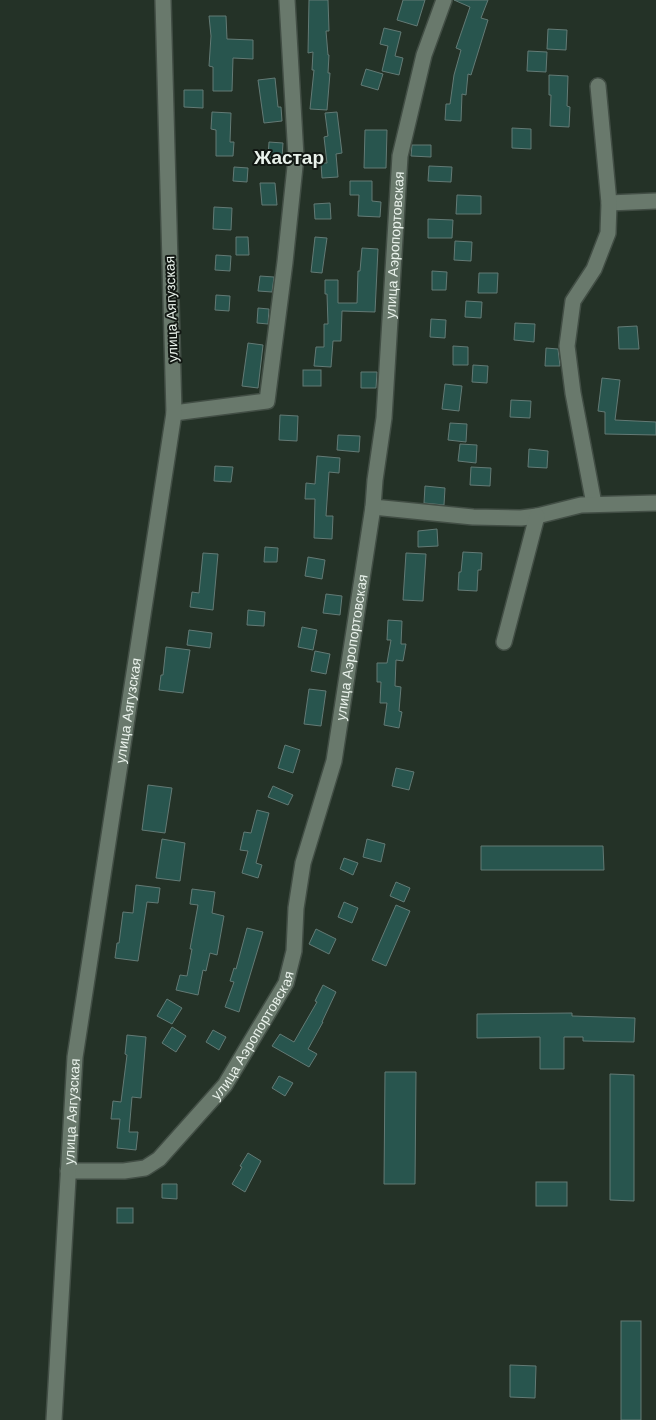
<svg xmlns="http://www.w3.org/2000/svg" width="656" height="1420" viewBox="0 0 656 1420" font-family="'DM Sans',sans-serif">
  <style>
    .building { fill: #28554e; stroke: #637a75 }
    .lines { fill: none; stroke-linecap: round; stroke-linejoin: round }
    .minor-casing { stroke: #424e45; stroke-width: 18 }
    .minor { stroke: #69796c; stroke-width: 15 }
    .labels { text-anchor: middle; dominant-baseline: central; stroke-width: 4; stroke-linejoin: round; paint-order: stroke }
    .street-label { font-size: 14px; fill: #e9f2eb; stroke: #121813 }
    .district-label { font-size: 19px; font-weight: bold; fill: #e9f2eb; stroke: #121813 }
  </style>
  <rect width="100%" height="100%" fill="#243227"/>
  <g class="building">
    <path d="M309 0H328L329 31H326L328 55H329L328 73H330L327 110 310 109 314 70H312L313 52 308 53Z"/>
    <path d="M403 0H425L417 26 397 20Z"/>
    <path d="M454 0H488L481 18 488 20 471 75 468 74 466 95 462 94 461 121 445 120 446 104H450L454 75 461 50 456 48 470 7Z"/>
    <path d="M209 16H226L227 39 253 40V59L233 58 232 91H213V67L209 66 211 36Z"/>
    <path d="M384 28 401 32 395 56 403 58 399 75 382 71 388 46 380 44Z"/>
    <path d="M548 29 567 30 566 50 547 49Z"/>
    <path d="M528 51 547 52 546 72 527 71Z"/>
    <path d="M366 69 383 74 378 90 361 85Z"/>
    <path d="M549 75 568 76 567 106 570 107 569 127 550 126 551 95H549Z"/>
    <path d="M275 78 278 107H281L282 121 264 123 258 80Z"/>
    <path d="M184 90H203V108L184 107Z"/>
    <path d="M212 112 231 113 230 142H234L233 156H216V130L211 129Z"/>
    <path d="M337 112 342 153 336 154 338 177 322 178 321 163H327L324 137 328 136 325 113Z"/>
    <path d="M512 128 531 129V149L512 148Z"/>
    <path d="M365 130H387L386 168H364Z"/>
    <path d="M269 142 283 143 282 158 268 157Z"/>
    <path d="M412 145H431V157L411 156Z"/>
    <path d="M429 166 452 167 451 182 428 181Z"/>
    <path d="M234 167 248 168 247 182 233 181Z"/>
    <path d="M350 181H372V201L381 202 380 217 358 216 359 195H350Z"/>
    <path d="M260 183H275L277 205H262Z"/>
    <path d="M457 195 481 196V214H456Z"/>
    <path d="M330 203 331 219H315L314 204Z"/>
    <path d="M214 207 232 208 231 230 213 229Z"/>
    <path d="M428 219 453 220 452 238H428Z"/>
    <path d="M236 237H248L249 255H236Z"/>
    <path d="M315 237 327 238 322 273 311 272Z"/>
    <path d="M455 241 472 242 471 261 454 260Z"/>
    <path d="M362 248 378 249 375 312 342 311 341 341H333L331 367 314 366 316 347H324V324H328L327 294H325V280H338V303H357L358 271H360Z"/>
    <path d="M216 255 231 256 230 271 215 270Z"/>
    <path d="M432 271 447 272 446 290H432Z"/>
    <path d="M479 273H498L497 293H478Z"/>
    <path d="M260 276 274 277 272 292 258 291Z"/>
    <path d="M216 295 230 296 229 311 215 310Z"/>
    <path d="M466 301 482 302 481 318 465 317Z"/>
    <path d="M258 308 269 309 268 324 257 323Z"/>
    <path d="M431 319 446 320 445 338 430 337Z"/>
    <path d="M515 323 535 324 534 342 514 340Z"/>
    <path d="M637 326 639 349H619L618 327Z"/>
    <path d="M248 343 263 345 258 388 242 386Z"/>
    <path d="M453 346 468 347V365H453Z"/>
    <path d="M546 348 558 349 560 366H545Z"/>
    <path d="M473 365 488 366 487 383 472 382Z"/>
    <rect x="303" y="370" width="18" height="16"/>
    <path d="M361 372H377L376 388H361Z"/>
    <path d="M602 378 620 380 615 420 656 422V435L605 434V412L598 411Z"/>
    <path d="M445 384 462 386 459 411 442 409Z"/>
    <path d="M511 400 531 401 530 418 510 417Z"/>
    <path d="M280 415 298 416 297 441 279 440Z"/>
    <path d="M450 423 467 424 466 442 448 440Z"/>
    <path d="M338 435 360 436 359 452 337 450Z"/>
    <path d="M460 444 477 445 476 463 458 461Z"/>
    <path d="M529 449 548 451 547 468 528 467Z"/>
    <path d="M317 456 340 458 339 473 329 472 326 516H333L332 539 314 538 315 499H305L306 483 315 484Z"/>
    <path d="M215 466 233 467 231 482 214 481Z"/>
    <path d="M471 467 491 468 490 486 470 485Z"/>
    <path d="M425 486 445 488 444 505 424 503Z"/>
    <path d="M437 529 438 546 418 547V531Z"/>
    <path d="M265 547 278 548 277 562H264Z"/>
    <path d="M463 552 482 553 481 570H478L477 591 458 590 459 572H461Z"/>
    <path d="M203 553 218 554 213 610 190 607 192 592 199 593Z"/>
    <path d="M406 553 426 554 423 601 403 600Z"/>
    <path d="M308 557 325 560 322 579 305 576Z"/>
    <path d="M326 594 342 596 340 615 323 613Z"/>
    <path d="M248 610 265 612 264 626 247 625Z"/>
    <path d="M388 620 402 621 401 644H406L403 661 396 660 395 686 401 687 399 711 402 712 399 728 384 725 387 703H380L381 682H377V663H387L391 640H387Z"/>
    <path d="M302 627 317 630 313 650 298 647Z"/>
    <path d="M189 630 212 633 210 648 187 645Z"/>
    <path d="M166 647 190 650 183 693 159 690 161 675H163Z"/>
    <path d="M315 651 330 654 326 674 311 671Z"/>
    <path d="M309 689 326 691 321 726 304 724Z"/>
    <path d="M285 745 300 750 293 773 278 768Z"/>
    <path d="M396 768 414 772 409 790 392 786Z"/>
    <path d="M148 785 172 788 165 833 142 830Z"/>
    <path d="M273 786 293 795 288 805 268 797Z"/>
    <path d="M257 810 269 813 256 863 262 865 258 878 242 873 248 851 240 850 244 832 251 833Z"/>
    <path d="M162 839 185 843 180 881 156 878Z"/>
    <path d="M367 839 385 844 381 862 363 857Z"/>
    <path d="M481 846H603L604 870H481Z"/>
    <path d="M344 858 358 863 353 875 340 869Z"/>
    <path d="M396 882 410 888 404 902 390 896Z"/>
    <path d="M136 885 160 888 158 903 147 902 138 961 115 958 117 943H119L123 912 133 913Z"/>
    <path d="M192 889 215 892 212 913 224 916 217 955 210 953 206 971 203 970 198 995 176 990 180 975 187 976 192 949H190L198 905 190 904Z"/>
    <path d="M344 902 358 908 352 923 338 917Z"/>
    <path d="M396 905 410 911 386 966 372 960Z"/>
    <path d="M247 928 263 932 239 1012 225 1007 234 982 230 981 234 968 236 969Z"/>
    <path d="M316 929 336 939 329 954 309 944Z"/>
    <path d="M323 985 336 992 322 1022H323L308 1049 317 1054 309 1067 272 1046 280 1034 294 1042 317 1002 315 1001Z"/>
    <path d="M167 999 182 1008 172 1024 157 1016Z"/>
    <path d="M572 1013V1016L635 1018 634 1042 583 1041V1037H564V1069H540V1037L477 1038V1014Z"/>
    <path d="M172 1027 186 1036 176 1052 162 1043Z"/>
    <path d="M213 1030 226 1037 219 1050 206 1042Z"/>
    <path d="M127 1035 146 1037 141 1098 132 1097 129 1132H138L136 1150 117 1148 120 1119H111L113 1101 121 1102 127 1055 125 1054Z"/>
    <path d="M385 1072H416L415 1184H384Z"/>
    <path d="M610 1074 634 1075V1201L610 1200Z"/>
    <path d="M279 1076 293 1083 285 1096 272 1088Z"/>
    <path d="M248 1153 261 1161 245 1192 232 1184 242 1167 240 1166Z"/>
    <rect x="536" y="1182" width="31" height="24"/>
    <path d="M162 1184H177V1199L162 1198Z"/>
    <rect x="117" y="1208" width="16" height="15"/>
    <rect x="621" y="1321" width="20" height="99"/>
    <path d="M510 1365 536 1366 535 1398 510 1397Z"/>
  </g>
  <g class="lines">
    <g class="minor-casing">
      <g id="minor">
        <path d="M609 203 656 201"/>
        <path d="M174 413 267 401 285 262 296 157 287 0"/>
        <path d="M594 504 573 393 567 346 573 301 594 269 608 233 609 203 598 86"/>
        <path d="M373 507 473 517 521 518 537 516 581 505 656 503"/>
        <path d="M504 642 537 516"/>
        <path id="s1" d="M68 1171H124L145 1168 159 1159 225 1085 286 983 294 951 296 908 303 863 334 761 373 507 375 480 384 418 400 156 424 55 444 0"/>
        <path id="s2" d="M54 1420 75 1057 174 413 163 0"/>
      </g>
    </g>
    <use href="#minor" class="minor"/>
  </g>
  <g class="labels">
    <g class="street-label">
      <text stroke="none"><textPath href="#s1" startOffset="1060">улица Аэропортовская</textPath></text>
      <text transform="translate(171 309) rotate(-92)">улица Аягузская</text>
      <text stroke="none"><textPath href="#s1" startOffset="655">улица Аэропортовская</textPath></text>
      <text stroke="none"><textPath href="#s2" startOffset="714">улица Аягузская</textPath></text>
      <text stroke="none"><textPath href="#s1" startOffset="250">улица Аэропортовская</textPath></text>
      <text stroke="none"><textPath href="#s2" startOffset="309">улица Аягузская</textPath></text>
    </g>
    <g class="district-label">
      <text x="289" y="157">Жастар</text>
    </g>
  </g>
</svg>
